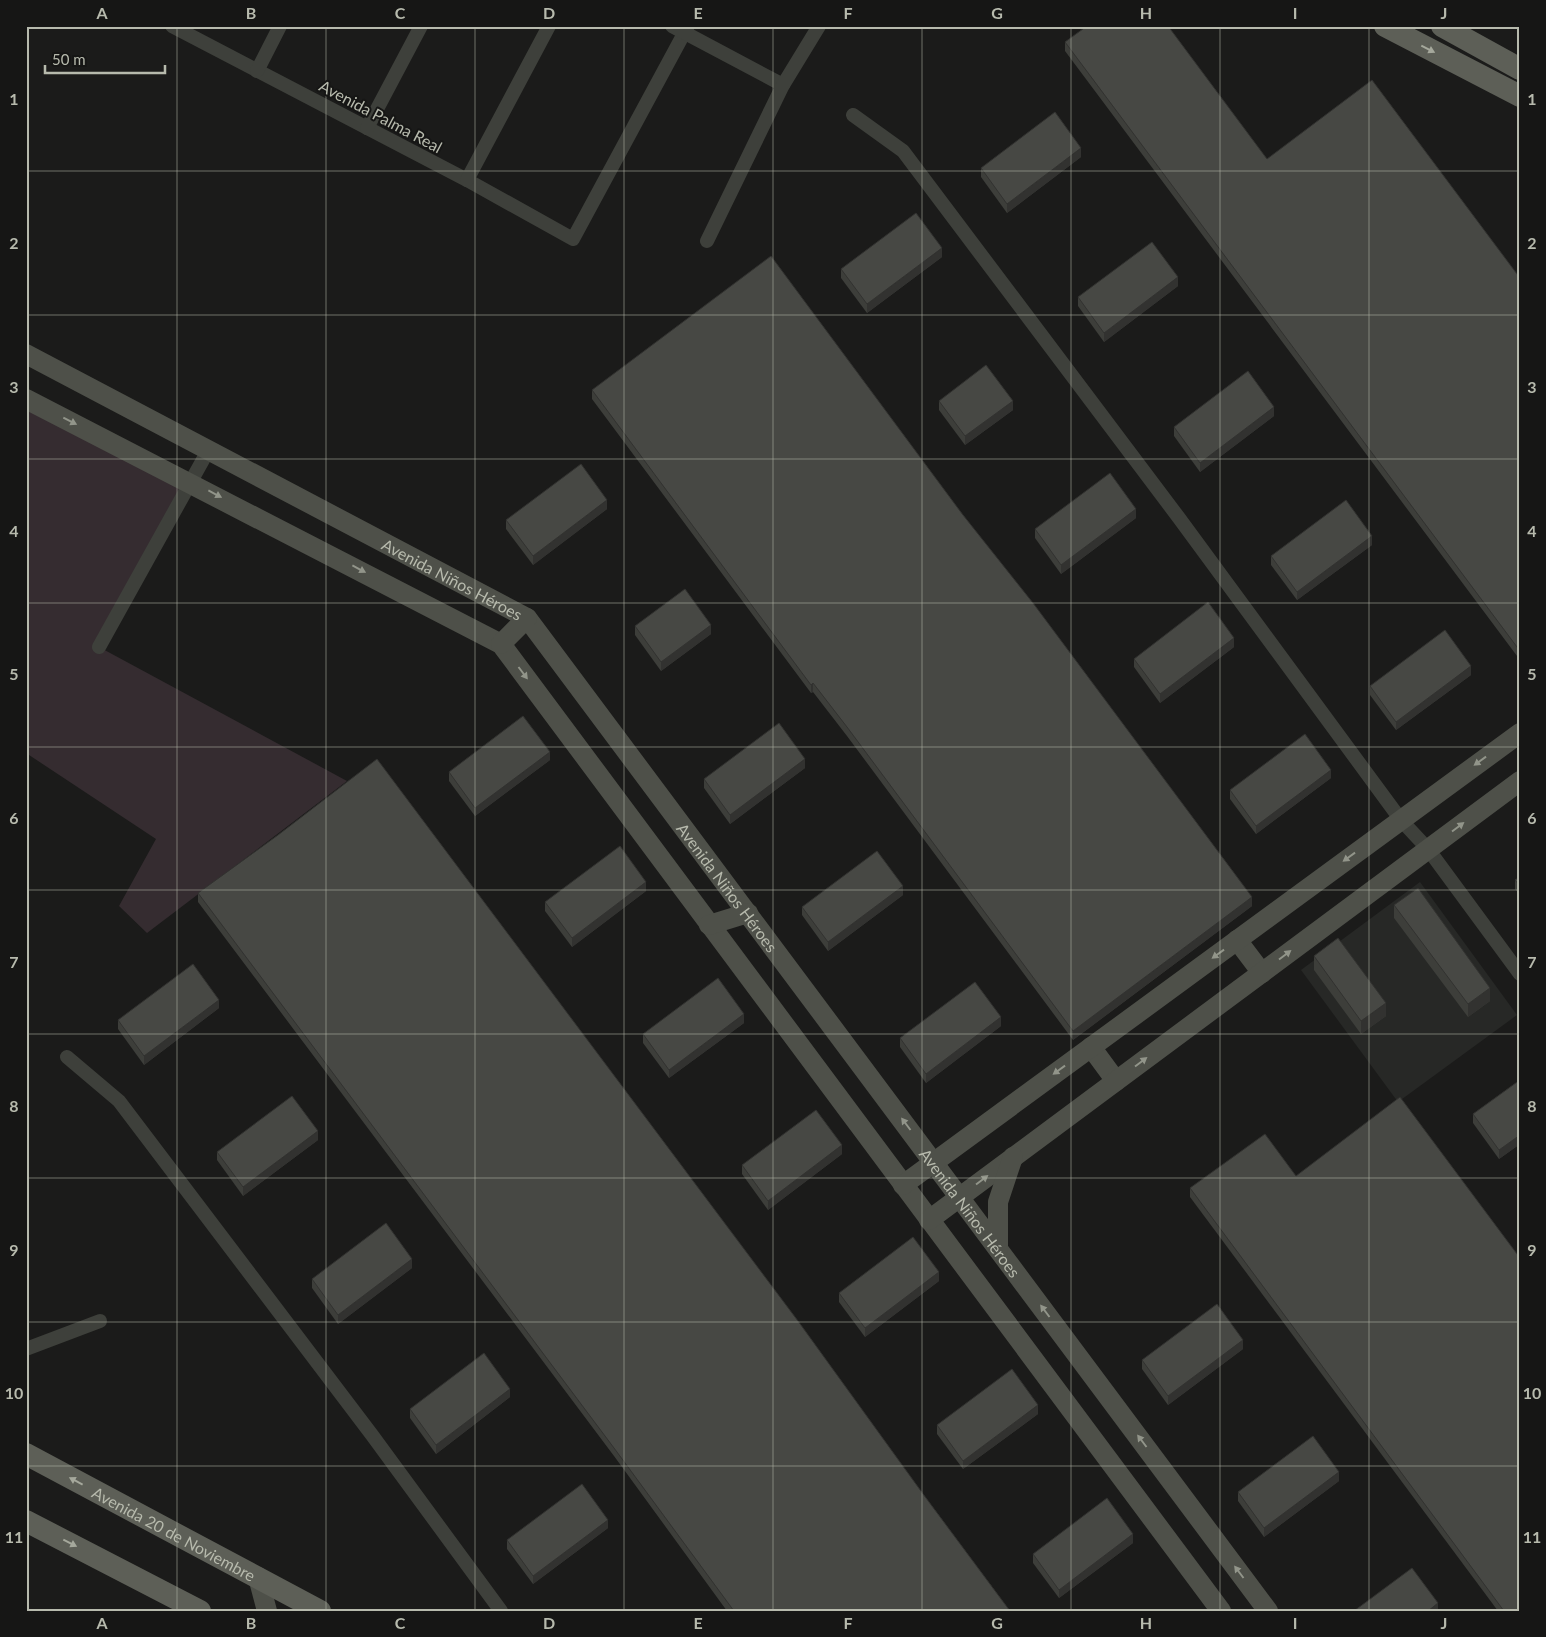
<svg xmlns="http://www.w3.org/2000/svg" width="1546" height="1637" viewBox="0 0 1546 1637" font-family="Lato,sans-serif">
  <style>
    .built { fill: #272826 }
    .green { fill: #352c30 }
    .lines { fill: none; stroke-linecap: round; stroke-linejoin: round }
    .street { stroke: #3e403b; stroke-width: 14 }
    .secondary { stroke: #4e5049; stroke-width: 20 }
    .primary { stroke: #5d5f57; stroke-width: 22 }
    .wall { fill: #3d3e3a }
    .shaded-wall { fill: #323230 }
    .building { fill: #474844; stroke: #323230 }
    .oneway { fill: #a5a89c }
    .oneway2 { fill: #92958a }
    .grid { fill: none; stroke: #b7baad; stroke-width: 1; stroke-opacity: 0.55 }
    .labels { text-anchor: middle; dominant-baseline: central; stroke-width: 4; stroke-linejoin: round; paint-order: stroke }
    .street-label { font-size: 16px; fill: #b7baad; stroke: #161615 }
    .neatline { fill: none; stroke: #b7baad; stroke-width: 2 }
    .grid-label { font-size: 16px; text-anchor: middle; font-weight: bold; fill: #b7baad }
  </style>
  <rect width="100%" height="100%" fill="#1b1b1a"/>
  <path class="built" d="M1420 882 1517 1015 1398 1102 1301 970Z"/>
  <path class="green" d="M26 400 191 482 99 647 347 781 147 933 119 906 156 839 26 753Z"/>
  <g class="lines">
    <g class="street">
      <path d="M172 26 467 180 573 239 688 26"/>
      <path d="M672 26 783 85"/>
      <path d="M257 71 280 26"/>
      <path d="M853 115 903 151 1179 518 1401 820 1428 849 1520 974"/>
      <path d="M367 128 421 26"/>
      <path d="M467 180 549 26"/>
      <path d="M707 241 783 85 819 26"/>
      <path d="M99 647 209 449"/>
      <path d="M67 1057 119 1101 372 1435 501 1611"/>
      <path d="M26 1349 100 1321"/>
    </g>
    <g class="secondary">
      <path id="s1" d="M26 354 527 618 1268 1611"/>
      <path d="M26 399 501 644 1221 1611"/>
      <path d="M501 644 527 618"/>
      <path d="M709 925 748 913"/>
      <path d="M1237 940 1262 973"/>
      <path d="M1091 1047 1116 1081"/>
      <path d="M903 1185 1520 733"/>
      <path d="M929 1220 1520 781"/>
      <path d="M998 1248V1202L1013 1157"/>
      <path d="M258 1577 267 1611"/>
    </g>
    <g class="primary">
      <path d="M1385 26 1520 96"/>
      <path d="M1442 26 1520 69"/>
      <path id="s2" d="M26 1454 320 1611"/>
      <path d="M26 1521 200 1611"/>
    </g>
  </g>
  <g class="wall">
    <path d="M1065 42 1267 159 1520 278V660L1065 51Z"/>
    <path d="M1081 157 1007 213 981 177V168Z"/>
    <path d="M942 257 867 313 841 278V269Z"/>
    <path d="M1178 286 1104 342 1078 306V297Z"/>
    <path d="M592 390 963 515 1252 906 1073 1040 847 736 813 692 811 693 592 399Z"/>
    <path d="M939 401 1013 410 965 445 939 410Z"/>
    <path d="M1274 416 1200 472 1174 436V427Z"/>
    <path d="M607 509 533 565 506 529V520Z"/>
    <path d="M1136 518 1061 574 1035 538V529Z"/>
    <path d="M1372 545 1297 600 1271 565V556Z"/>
    <path d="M635 626 711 634 661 671 635 635Z"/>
    <path d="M1234 647 1160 703 1134 667V659Z"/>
    <path d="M1471 675 1396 730 1370 695V686Z"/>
    <path d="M550 760 475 816 449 781V772Z"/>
    <path d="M805 768 730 824 704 788V779Z"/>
    <path d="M1331 778 1256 834 1230 799V790Z"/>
    <path d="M1520 877V895L1515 889V880Z"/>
    <path d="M646 891 572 947 545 911V902Z"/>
    <path d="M198 893 926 1498 1010 1611H727L614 1456 198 902Z"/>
    <path d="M903 895 828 951 802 915V907Z"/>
    <path d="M1394 905 1490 1001 1468 1017 1394 918Z"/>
    <path d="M1314 956 1386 1016 1361 1034 1314 970Z"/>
    <path d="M219 1008 144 1065 118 1029V1020Z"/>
    <path d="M744 1023 669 1078 643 1043V1034Z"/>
    <path d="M1001 1026 926 1083 900 1047V1038Z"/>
    <path d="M1520 1080V1144L1499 1159 1473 1123V1114Z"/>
    <path d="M318 1140 243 1196 217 1160V1152Z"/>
    <path d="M842 1154 768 1210 742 1174V1165Z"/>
    <path d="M1296 1176 1520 1611H1498L1190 1197V1188Z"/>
    <path d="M412 1268 338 1324 312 1288V1279Z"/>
    <path d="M939 1281 865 1337 839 1302V1293Z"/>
    <path d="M1243 1349 1168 1405 1142 1369V1360Z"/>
    <path d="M510 1397 436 1454 410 1418V1409Z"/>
    <path d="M1038 1414 963 1469 937 1434V1425Z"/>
    <path d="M1339 1481 1264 1537 1238 1501V1492Z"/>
    <path d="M608 1528 533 1584 507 1549V1540Z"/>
    <path d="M1133 1543 1059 1598 1033 1563V1554Z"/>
  </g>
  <g class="shaded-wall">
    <path d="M1081 148V157L1007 213V204Z"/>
    <path d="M942 248V257L867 313V304Z"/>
    <path d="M1178 277V286L1104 342V333Z"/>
    <path d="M1013 401V410L965 445V436Z"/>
    <path d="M1274 407V416L1200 472V463Z"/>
    <path d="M607 500V509L533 565V556Z"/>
    <path d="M1136 509V518L1061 574V565Z"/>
    <path d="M1372 536V545L1297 600V592Z"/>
    <path d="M711 625V634L661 671V662Z"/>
    <path d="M1234 638V647L1160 703V694Z"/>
    <path d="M1471 666V675L1396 730V722Z"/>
    <path d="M813 683V692L811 693V685Z"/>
    <path d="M550 752V760L475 816V808Z"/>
    <path d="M805 759V768L730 824V815Z"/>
    <path d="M1331 770V778L1256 834V826Z"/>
    <path d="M646 882V891L572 947V938Z"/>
    <path d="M903 886V895L828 951V942Z"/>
    <path d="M1252 897V906L1073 1040V1031Z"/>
    <path d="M1490 988V1001L1468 1017V1004Z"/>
    <path d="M219 1000V1008L144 1065V1056Z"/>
    <path d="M1386 1003V1016L1361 1034V1021Z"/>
    <path d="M744 1014V1023L669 1078V1070Z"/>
    <path d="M1001 1017V1026L926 1083V1074Z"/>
    <path d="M318 1131V1140L243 1196V1187Z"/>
    <path d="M1520 1135V1144L1499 1159V1150Z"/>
    <path d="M842 1145V1154L768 1210V1201Z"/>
    <path d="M412 1259V1268L338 1324V1315Z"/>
    <path d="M939 1272V1281L865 1337V1328Z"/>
    <path d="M1243 1340V1349L1168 1405V1396Z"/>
    <path d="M510 1389V1397L436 1454V1445Z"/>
    <path d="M1038 1405V1414L963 1469V1461Z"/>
    <path d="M1339 1472V1481L1264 1537V1528Z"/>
    <path d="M608 1520V1528L533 1584V1576Z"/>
    <path d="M1133 1534V1543L1059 1598V1590Z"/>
    <path d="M1438 1603V1611H1428Z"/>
  </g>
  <g class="building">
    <path d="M1087 26H1168L1267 159 1372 80 1520 278V651L1065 42Z"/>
    <path d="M1055 112 1081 148 1007 204 981 168Z"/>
    <path d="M916 213 942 248 867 304 841 269Z"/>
    <path d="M1152 242 1178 277 1104 333 1078 297Z"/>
    <path d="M771 256 963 515 1033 603 1252 897 1073 1031 847 727 813 683 811 685 592 390Z"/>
    <path d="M986 365 1013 401 965 436 939 401Z"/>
    <path d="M1248 371 1274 407 1200 463 1174 427Z"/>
    <path d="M581 464 607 500 533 556 506 520Z"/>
    <path d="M1110 473 1136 509 1061 565 1035 529Z"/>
    <path d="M1346 500 1372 536 1297 592 1271 556Z"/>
    <path d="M685 589 711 625 661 662 635 626Z"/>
    <path d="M1208 602 1234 638 1160 694 1134 659Z"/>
    <path d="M1445 630 1471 666 1396 722 1370 686Z"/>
    <path d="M523 716 550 752 475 808 449 772Z"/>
    <path d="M779 723 805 759 730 815 704 779Z"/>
    <path d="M1305 734 1331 770 1256 826 1230 790Z"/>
    <path d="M377 759 798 1321 926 1498 1010 1611H734L614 1448 198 893 278 835Z"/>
    <path d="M620 846 646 882 572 938 545 902Z"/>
    <path d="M877 851 903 886 828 942 802 907Z"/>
    <path d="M1520 877V886L1515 880Z"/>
    <path d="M1418 888 1490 988 1468 1004 1394 905Z"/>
    <path d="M1338 938 1386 1003 1361 1021 1314 956Z"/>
    <path d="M193 964 219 1000 144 1056 118 1020Z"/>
    <path d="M718 978 744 1014 669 1070 643 1034Z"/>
    <path d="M975 982 1001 1017 926 1074 900 1038Z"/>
    <path d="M1520 1080V1135L1499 1150 1473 1114Z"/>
    <path d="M292 1096 318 1131 243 1187 217 1152Z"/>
    <path d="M1400 1097 1520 1258V1611H1504L1190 1188 1265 1134 1296 1176Z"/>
    <path d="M816 1110 842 1145 768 1201 742 1165Z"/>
    <path d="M386 1223 412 1259 338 1315 312 1279Z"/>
    <path d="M913 1237 939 1272 865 1328 839 1293Z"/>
    <path d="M1217 1304 1243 1340 1168 1396 1142 1360Z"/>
    <path d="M484 1353 510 1389 436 1445 410 1409Z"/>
    <path d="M1012 1369 1038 1405 963 1461 937 1425Z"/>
    <path d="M1313 1436 1339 1472 1264 1528 1238 1492Z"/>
    <path d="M582 1484 608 1520 533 1576 507 1540Z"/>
    <path d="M1107 1498 1133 1534 1059 1590 1033 1554Z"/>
    <path d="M1412 1568 1438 1603 1428 1611H1354Z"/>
  </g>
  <defs><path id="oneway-solid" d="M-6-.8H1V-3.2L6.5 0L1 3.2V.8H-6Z" transform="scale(1.25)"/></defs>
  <g class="oneway">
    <use href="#oneway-solid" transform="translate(1428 49) rotate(27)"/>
    <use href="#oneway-solid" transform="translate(76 1481) rotate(-152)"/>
    <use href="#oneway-solid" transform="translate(70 1543) rotate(27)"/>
  </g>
  <g class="oneway2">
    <use href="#oneway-solid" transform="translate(70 421) rotate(27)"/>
    <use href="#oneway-solid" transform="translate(215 494) rotate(28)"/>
    <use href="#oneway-solid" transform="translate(359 569) rotate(28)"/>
    <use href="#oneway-solid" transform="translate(523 673) rotate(53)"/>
    <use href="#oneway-solid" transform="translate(1480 761) rotate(144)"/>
    <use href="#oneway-solid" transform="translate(1458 827) rotate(-37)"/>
    <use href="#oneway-solid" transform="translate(1349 857) rotate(144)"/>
    <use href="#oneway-solid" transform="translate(1218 954) rotate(144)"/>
    <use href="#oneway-solid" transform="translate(1285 955) rotate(-37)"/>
    <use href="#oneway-solid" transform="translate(1141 1062) rotate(-37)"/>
    <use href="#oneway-solid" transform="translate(1059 1070) rotate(144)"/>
    <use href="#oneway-solid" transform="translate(906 1124) rotate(-127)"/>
    <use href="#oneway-solid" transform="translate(982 1180) rotate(-37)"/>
    <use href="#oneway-solid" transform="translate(1045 1311) rotate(-127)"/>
    <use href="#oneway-solid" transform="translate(1142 1441) rotate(-127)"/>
    <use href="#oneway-solid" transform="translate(1239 1572) rotate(-127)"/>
  </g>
  <path class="grid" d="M177 26V1611M326 26V1611M475 26V1611M624 26V1611M773 26V1611M922 26V1611M1071 26V1611M1220 26V1611M1369 26V1611M26 171H1520M26 315H1520M26 459H1520M26 603H1520M26 747H1520M26 890H1520M26 1034H1520M26 1178H1520M26 1322H1520M26 1466H1520"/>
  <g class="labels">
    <g class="street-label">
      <text transform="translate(381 116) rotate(28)">Avenida Palma Real</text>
      <text stroke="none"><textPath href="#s1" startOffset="482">Avenida Niños Héroes</textPath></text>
      <text stroke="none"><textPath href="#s1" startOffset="902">Avenida Niños Héroes</textPath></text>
      <text stroke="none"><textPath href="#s1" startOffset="1308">Avenida Niños Héroes</textPath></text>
      <text stroke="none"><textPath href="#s2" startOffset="168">Avenida 20 de Noviembre</textPath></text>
    </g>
  </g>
  <rect width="1546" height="1637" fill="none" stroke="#161615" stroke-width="55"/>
  <path d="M45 65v8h120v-8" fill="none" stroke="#b7baad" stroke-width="2.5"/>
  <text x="52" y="65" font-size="15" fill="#b7baad" stroke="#161615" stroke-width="4" paint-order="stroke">50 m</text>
  <rect x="28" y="28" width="1490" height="1582" class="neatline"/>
  <g class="grid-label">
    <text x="102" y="19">A</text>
    <text x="251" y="19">B</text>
    <text x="400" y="19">C</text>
    <text x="549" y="19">D</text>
    <text x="698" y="19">E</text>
    <text x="848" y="19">F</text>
    <text x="997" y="19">G</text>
    <text x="1146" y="19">H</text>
    <text x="1295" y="19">I</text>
    <text x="1444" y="19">J</text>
    <text x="14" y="105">1</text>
    <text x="1532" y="105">1</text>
    <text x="14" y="249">2</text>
    <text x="1532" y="249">2</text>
    <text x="14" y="393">3</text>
    <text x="1532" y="393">3</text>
    <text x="14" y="537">4</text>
    <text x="1532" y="537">4</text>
    <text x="14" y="680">5</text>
    <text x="1532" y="680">5</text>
    <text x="14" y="824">6</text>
    <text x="1532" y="824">6</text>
    <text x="14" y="968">7</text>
    <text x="1532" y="968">7</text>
    <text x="14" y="1112">8</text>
    <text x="1532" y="1112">8</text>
    <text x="14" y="1256">9</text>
    <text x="1532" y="1256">9</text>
    <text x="14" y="1399">10</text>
    <text x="1532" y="1399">10</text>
    <text x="14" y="1543">11</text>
    <text x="1532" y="1543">11</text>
    <text x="102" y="1629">A</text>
    <text x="251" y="1629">B</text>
    <text x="400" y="1629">C</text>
    <text x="549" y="1629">D</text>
    <text x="698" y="1629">E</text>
    <text x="848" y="1629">F</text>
    <text x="997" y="1629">G</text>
    <text x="1146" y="1629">H</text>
    <text x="1295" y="1629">I</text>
    <text x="1444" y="1629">J</text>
  </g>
</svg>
